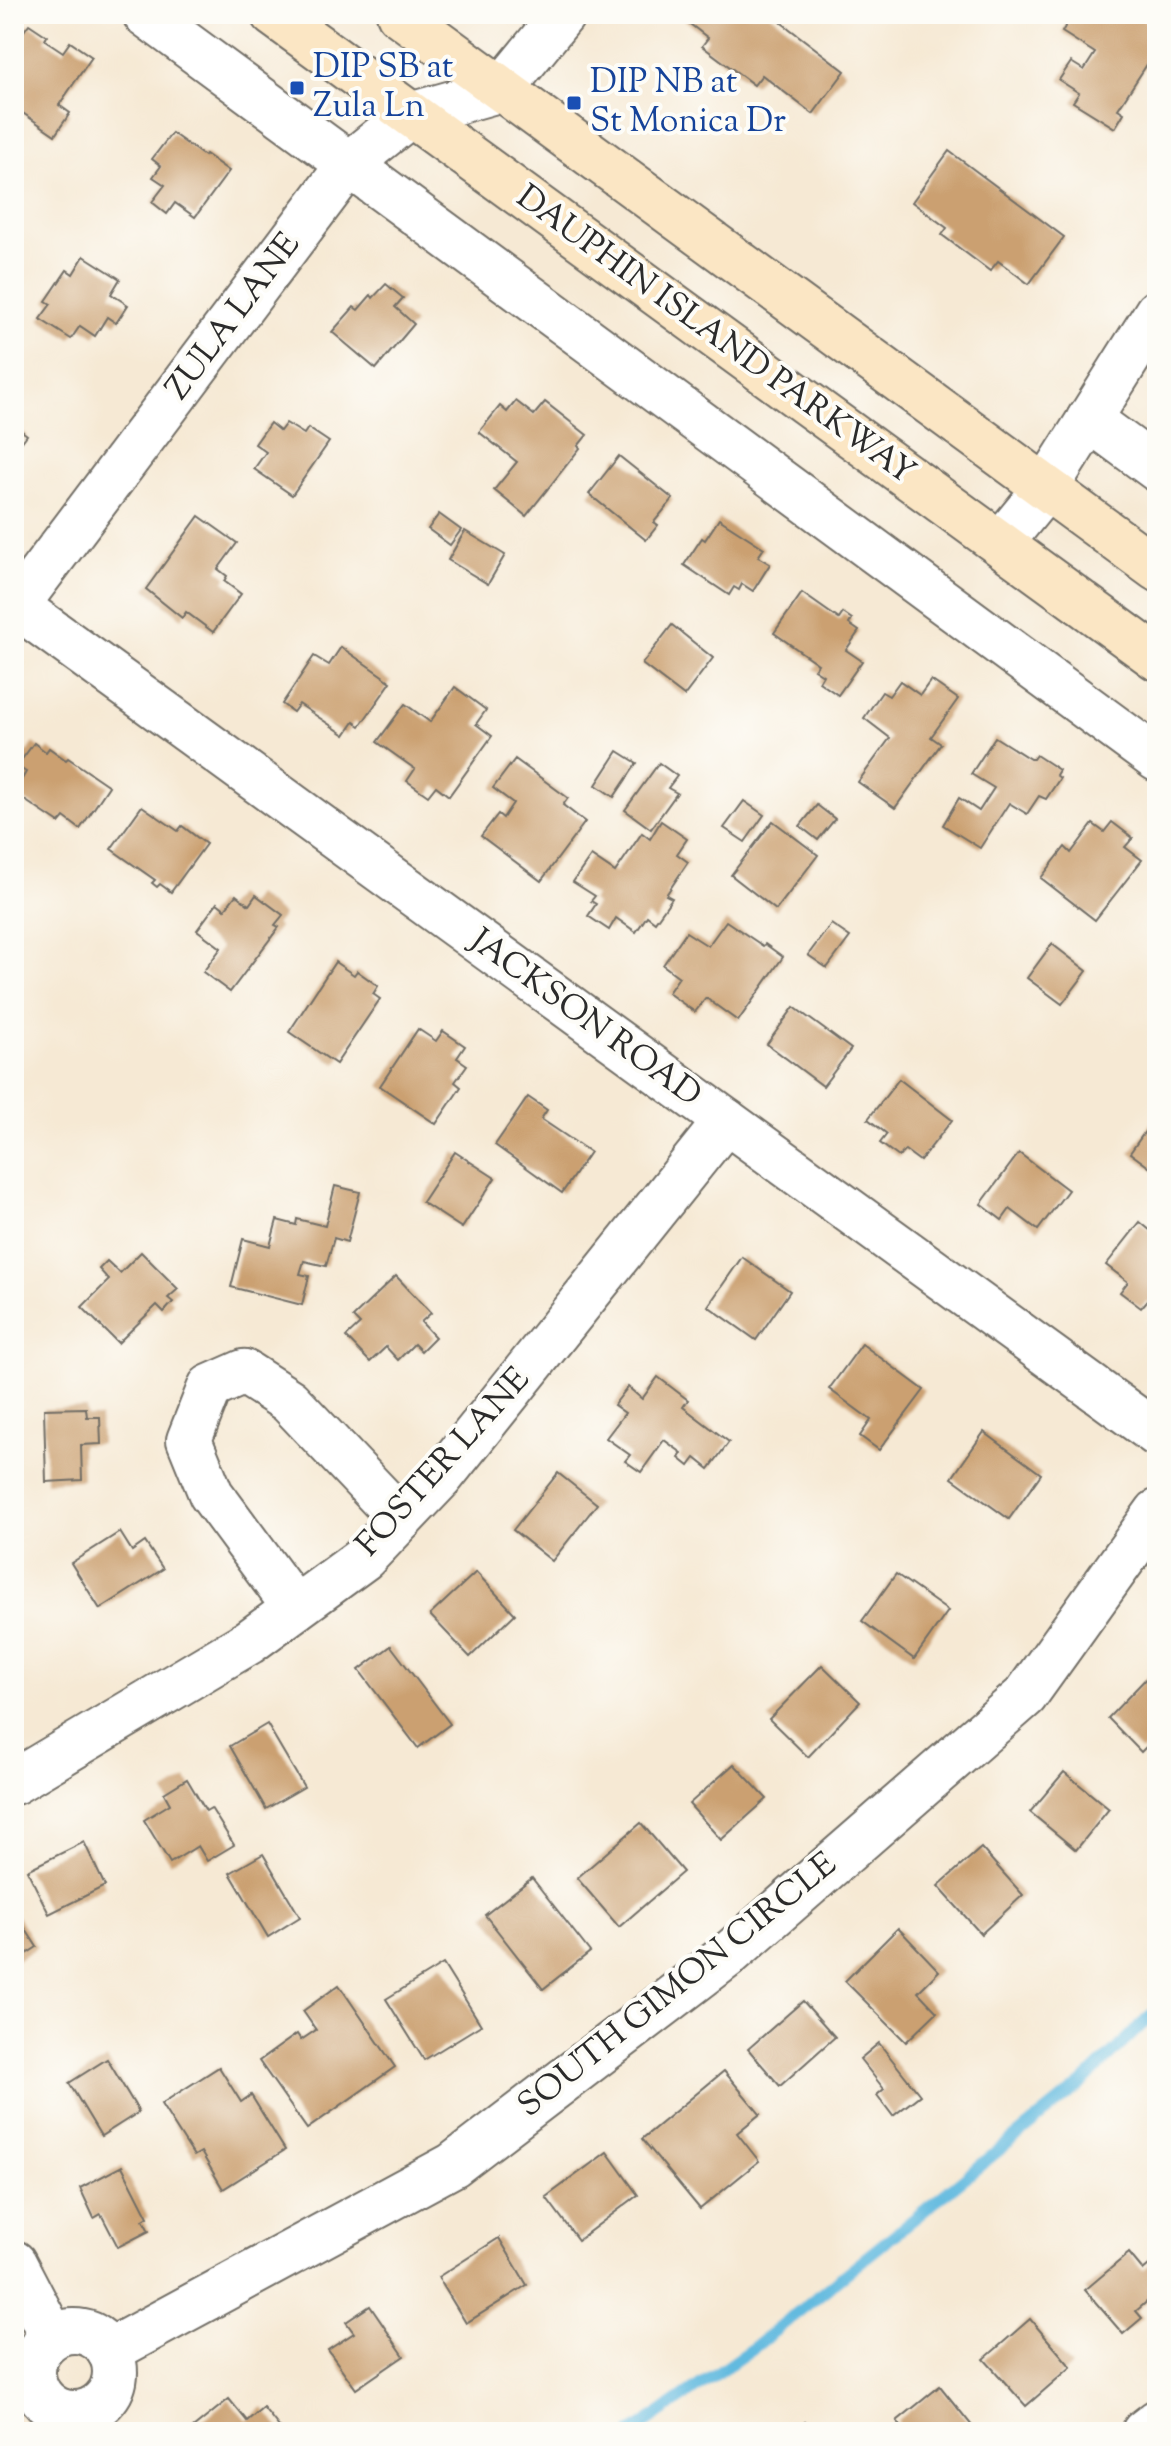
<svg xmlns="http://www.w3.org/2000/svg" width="1171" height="2446" viewBox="0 0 1171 2446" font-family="'Sorts Mill Goudy',serif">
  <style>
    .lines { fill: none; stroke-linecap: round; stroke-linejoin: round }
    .stream { stroke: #62badf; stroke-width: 12 }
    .building { fill: #cba071 }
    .street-casing { stroke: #726e66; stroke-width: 48 }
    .secondary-casing { stroke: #726e66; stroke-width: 48 }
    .street { stroke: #fff; stroke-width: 44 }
    .secondary { stroke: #fbe6c4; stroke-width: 44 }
    .transit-dot { fill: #1a4fb4; stroke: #fdfcf7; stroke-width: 3 }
    .labels { text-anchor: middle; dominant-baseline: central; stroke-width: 8; stroke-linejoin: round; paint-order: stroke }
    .transit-label { font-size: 34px; fill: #164399; stroke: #fdfcf7; text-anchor: start }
    .street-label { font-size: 34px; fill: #2b2b2b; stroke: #fdfcf7 }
  </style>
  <rect width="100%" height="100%" fill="#fdfcf7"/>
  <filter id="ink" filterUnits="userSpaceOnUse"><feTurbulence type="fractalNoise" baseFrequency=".0125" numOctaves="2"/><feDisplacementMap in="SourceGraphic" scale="16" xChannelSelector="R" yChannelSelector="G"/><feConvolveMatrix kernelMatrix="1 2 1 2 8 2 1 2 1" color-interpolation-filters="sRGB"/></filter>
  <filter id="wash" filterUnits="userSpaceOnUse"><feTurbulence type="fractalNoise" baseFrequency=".006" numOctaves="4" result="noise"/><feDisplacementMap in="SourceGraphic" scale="32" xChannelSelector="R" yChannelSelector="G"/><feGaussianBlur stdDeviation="1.8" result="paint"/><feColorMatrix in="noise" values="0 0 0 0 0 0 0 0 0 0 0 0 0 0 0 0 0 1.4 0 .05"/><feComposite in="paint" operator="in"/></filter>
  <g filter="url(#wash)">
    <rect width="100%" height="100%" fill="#f6e9d4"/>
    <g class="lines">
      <path class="stream" d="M633 2432 756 2346 1080 2085 1157 2010"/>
    </g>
    <g id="blocks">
      <g class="building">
        <path d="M677 14H770L845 71 813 114 762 75 754 85 702 46 708 38Z"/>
        <path d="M1085 14H1135L1157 28V49L1118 109 1124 113 1115 128 1073 102 1079 93 1059 80 1071 62 1084 70 1095 53 1062 32 1071 16 1080 21Z"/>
        <path d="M29 24 47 36 45 40 63 52 70 42 92 57 59 105 70 113 55 135 14 107V45Z"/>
        <path d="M172 133 204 156 205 154 229 171 195 217 175 203 167 214 152 202 165 185 153 177 161 166 152 159Z"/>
        <path d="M949 151 1064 237 1029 284 998 261 990 271 942 235 947 228 912 202Z"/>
        <path d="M84 256 120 279 111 294 128 305 116 323 107 317 95 336 80 326 71 339 40 319 51 304 46 301 67 270 73 274Z"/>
        <path d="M386 284 403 298 395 307 414 324 376 369 332 332 354 307 358 310 371 295 373 298Z"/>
        <path d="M516 401 534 415 545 402 587 435 578 446 580 448 526 516 494 490 517 462 479 432 500 406 507 412Z"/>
        <path d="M270 423 280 431 286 423 304 434 308 428 329 442 292 495 254 469 266 452 255 444Z"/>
        <path d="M14 425 27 435 14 452Z"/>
        <path d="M619 456 673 499 654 522 658 525 646 540 589 494Z"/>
        <path d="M439 514 461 530 450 545 428 529Z"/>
        <path d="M199 516 237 543 218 569 227 576 224 581 241 594 213 632 186 612 182 618 146 589Z"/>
        <path d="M719 519 764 548 758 557 770 564 753 591 742 584 739 590 734 587 729 595 684 565 702 538 705 540Z"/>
        <path d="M465 531 505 555 488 584 448 560Z"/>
        <path d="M802 593 839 619 843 613 852 619 849 624 859 631 846 650 862 661 838 695 819 682 823 675 814 669 818 664 774 633Z"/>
        <path d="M672 625 713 658 684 696 642 664Z"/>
        <path d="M341 647 391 682 360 726 354 722 345 735 299 704 293 712 282 704 314 656 329 665Z"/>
        <path d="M931 680 958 699 931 737 941 744 895 808 858 782 890 738 864 718 882 692 889 696 900 681 920 695Z"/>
        <path d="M455 687 486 710 476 724 492 736 449 796 436 786 428 796 407 781 415 769 377 742 405 704 430 722Z"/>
        <path d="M995 737 1030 759H1033L1036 755 1059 770 1056 775 1060 778 1046 799 1039 796 1027 814 1009 803 980 848 943 825 959 798 979 811 994 788 971 774Z"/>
        <path d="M34 743 46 752 49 748 66 760 68 758 109 786 80 829 64 817 59 823 14 793 26 772 17 766Z"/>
        <path d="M618 751 637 763 614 797 596 785Z"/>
        <path d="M515 759 568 798 563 805 585 822 541 881 481 836 498 814 503 818 513 803 493 788Z"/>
        <path d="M659 763 677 776 668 788 677 793 651 829 625 810Z"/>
        <path d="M744 801 764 815 745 842 724 828Z"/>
        <path d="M817 805 835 819 818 840 800 826Z"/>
        <path d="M142 806 178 831 182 826 206 844 171 892 160 884 157 887 152 883 155 880 111 849Z"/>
        <path d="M661 821 687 839 677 854 688 862 666 895 672 898 655 922 647 916 636 932 616 918 609 930 588 916 596 904 591 901 595 896 573 882 591 856 615 872 642 833 650 839Z"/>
        <path d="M773 821 818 855 776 910 731 875Z"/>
        <path d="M1112 822 1133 838 1125 847 1142 860 1095 920 1041 878 1065 847 1071 853 1093 824 1104 832Z"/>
        <path d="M236 895 249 905 256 895 283 915 275 925 279 927 230 992 203 972 221 948 197 930 217 903 225 909Z"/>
        <path d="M726 921 763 946 765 944 783 957 738 1021 706 998 695 1012 668 993 679 977 663 965 686 932 708 946Z"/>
        <path d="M831 924 850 937 827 968 808 955Z"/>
        <path d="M1052 944 1087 971 1062 1004 1027 978Z"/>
        <path d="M335 962 354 975 357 971 378 986 373 994 380 999 336 1064 289 1032Z"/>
        <path d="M794 1007 851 1049 823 1086 767 1044Z"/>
        <path d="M418 1029 436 1041 443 1031 465 1046 457 1058 467 1065 455 1082 461 1087 436 1124 380 1086Z"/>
        <path d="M899 1079 952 1120 920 1161 905 1150 899 1157 880 1143 887 1134 868 1119Z"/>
        <path d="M528 1097 547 1110 541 1119 590 1152 562 1193 495 1145Z"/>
        <path d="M1153 1120 1157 1123V1173L1130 1153Z"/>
        <path d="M455 1152 495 1178 462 1228 422 1202Z"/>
        <path d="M1019 1153 1068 1190 1038 1230 1010 1209 1002 1220 981 1204Z"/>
        <path d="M335 1186 360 1192 347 1242 334 1238 326 1266 304 1261 300 1274 309 1276 302 1305 231 1287 243 1239 270 1246 277 1220 296 1225 297 1219 325 1226Z"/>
        <path d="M1140 1222 1157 1236V1309L1147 1301 1141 1308 1120 1292 1128 1282 1106 1265Z"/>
        <path d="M141 1252 178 1289 168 1298 173 1302 164 1312 157 1305 118 1343 82 1307 109 1280 99 1269 107 1261 120 1273Z"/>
        <path d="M742 1257 790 1291 756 1340 708 1306Z"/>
        <path d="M396 1276 431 1313 421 1322 435 1337 421 1351 414 1344 398 1360 386 1347 370 1362 346 1337 360 1324 353 1317Z"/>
        <path d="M862 1344 924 1390 879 1450 860 1436 871 1420 829 1389Z"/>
        <path d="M658 1377 688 1400 683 1407 729 1442 709 1469 695 1458 689 1466 679 1458 682 1453 664 1440 641 1472 625 1461 630 1455 606 1438 625 1413 614 1405 628 1387 642 1399Z"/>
        <path d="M86 1408 87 1417H100L101 1444 81 1445 82 1480 46 1482 44 1409Z"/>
        <path d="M984 1432 1041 1474 1009 1519 952 1478Z"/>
        <path d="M558 1473 597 1504 552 1561 513 1530Z"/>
        <path d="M120 1532 132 1551 145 1542 163 1569 100 1609 71 1563Z"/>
        <path d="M476 1572 515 1614 470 1657 430 1615Z"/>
        <path d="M896 1574 948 1611 914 1659 862 1621Z"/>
        <path d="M391 1646 450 1724 418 1748 359 1670Z"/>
        <path d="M822 1665 860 1702 808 1757 769 1719Z"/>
        <path d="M1157 1667V1736L1141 1752 1108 1718Z"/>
        <path d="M267 1724 304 1787 266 1809 230 1746Z"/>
        <path d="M734 1764 767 1799 721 1840 689 1804Z"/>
        <path d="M1064 1772 1109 1809 1076 1850 1030 1812Z"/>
        <path d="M187 1779 206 1811 211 1808 234 1845 207 1861 198 1846 170 1863 144 1820 170 1804 164 1793Z"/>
        <path d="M641 1823 683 1872 619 1927 577 1878Z"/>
        <path d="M84 1842 105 1886 49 1914 27 1870Z"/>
        <path d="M981 1848 1023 1895 981 1934 938 1886Z"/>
        <path d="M263 1854 300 1917 268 1937 230 1873Z"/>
        <path d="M532 1878 590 1952 543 1989 485 1915Z"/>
        <path d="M14 1911 37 1947 14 1962Z"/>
        <path d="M898 1928 939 1971 918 1992 937 2012 906 2042 845 1981Z"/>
        <path d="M443 1964 481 2025 424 2060 386 1999Z"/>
        <path d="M339 1985 395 2067 307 2129 259 2061 297 2034 301 2040 316 2030 303 2011Z"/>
        <path d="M803 2001 835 2037 780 2086 748 2049Z"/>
        <path d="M879 2043 920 2095 893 2116 877 2095 884 2089 860 2059Z"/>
        <path d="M107 2059 139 2112 101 2136 69 2083Z"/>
        <path d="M219 2067 241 2102 251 2095 285 2150 223 2189 201 2152 194 2156 161 2104Z"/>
        <path d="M724 2071 760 2114 737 2133 759 2161 700 2209 642 2139Z"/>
        <path d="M607 2152 638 2195 578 2240 546 2197Z"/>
        <path d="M122 2166 148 2217 143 2220 149 2231 118 2247 101 2214 94 2218 80 2188Z"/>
        <path d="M499 2238 527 2285 466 2323 438 2277Z"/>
        <path d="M1129 2253 1143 2270 1155 2260 1157 2263V2293L1136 2311 1142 2318 1123 2334 1085 2290Z"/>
        <path d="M370 2306 404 2356 356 2389 328 2350 354 2333 346 2322Z"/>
        <path d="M1030 2319 1071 2367 1026 2406 984 2359Z"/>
        <path d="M940 2386 977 2432H906L897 2421Z"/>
        <path d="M229 2399 247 2421 263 2407 283 2432H188Z"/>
        <path d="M805 2422 814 2432H794Z"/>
      </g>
    </g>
  </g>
  <g filter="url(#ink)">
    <use href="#blocks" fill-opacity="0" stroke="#726e66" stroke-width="2"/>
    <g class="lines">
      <g class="street-casing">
        <g id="street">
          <path d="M145 14 1157 759"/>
          <path d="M1089 419 1157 469"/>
          <path d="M1001 543 1046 488 1157 312"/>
          <path d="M14 604 1157 1434"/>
          <path d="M14 609 350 163 410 115 502 89 563 14"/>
          <path d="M295 1608 211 1494 189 1440 210 1387 244 1372 289 1401 401 1519"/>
          <path d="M14 1782 249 1642 364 1558 441 1477 726 1121"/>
          <path d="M14 2263 52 2336"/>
          <circle cx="74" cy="2372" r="41"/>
          <path d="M109 2351 453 2165 728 1955 1025 1696 1157 1512"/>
          <path d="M1144 2432 1157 2422"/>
        </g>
      </g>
      <g class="secondary-casing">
        <g id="secondary">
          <path d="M273 14 1157 658"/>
          <path d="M399 14 1157 569"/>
        </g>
      </g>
      <use href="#street" class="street"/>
      <use href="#secondary" class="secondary"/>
    </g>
  </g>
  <g class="transit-dot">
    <rect x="289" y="80" width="16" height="16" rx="4"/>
    <rect x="566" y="95" width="16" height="16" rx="4"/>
  </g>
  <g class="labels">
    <g class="transit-label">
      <text x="313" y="68">DIP SB at<tspan x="313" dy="39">Zula Ln</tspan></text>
      <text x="590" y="83">DIP NB at<tspan x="590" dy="39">St Monica Dr</tspan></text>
    </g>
    <g class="street-label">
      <text transform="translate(234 317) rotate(-53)">ZULA LANE</text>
      <text transform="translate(715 336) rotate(36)">DAUPHIN ISLAND PARKWAY</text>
      <text transform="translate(585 1019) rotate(36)">JACKSON ROAD</text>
      <text transform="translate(444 1463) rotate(-48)">FOSTER LANE</text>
      <text transform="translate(678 1986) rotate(-39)">SOUTH GIMON CIRCLE</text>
    </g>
  </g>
  <rect width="1171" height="2446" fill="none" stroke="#fdfcf7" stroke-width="48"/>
</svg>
